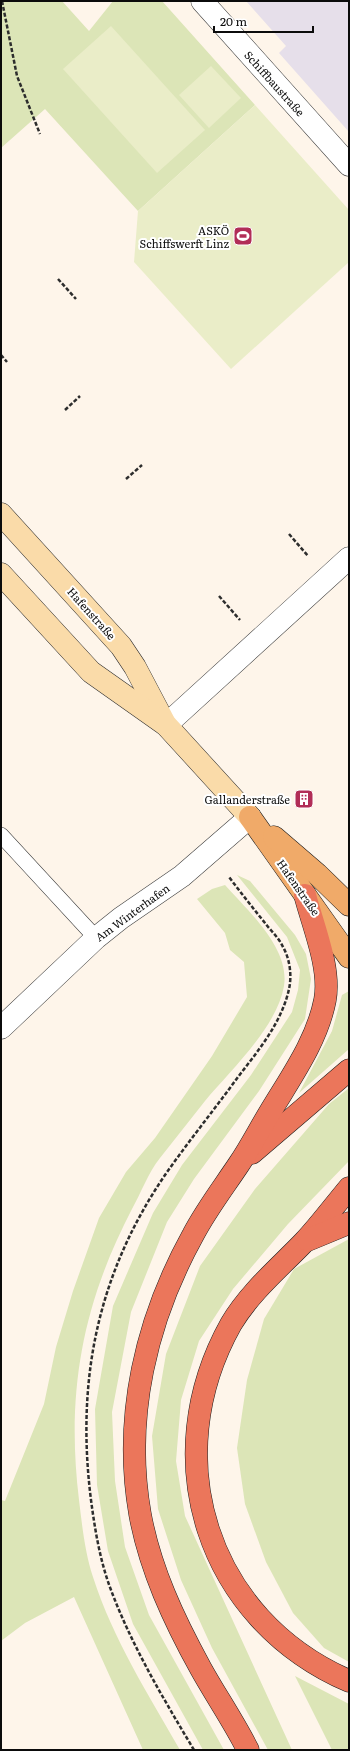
<svg xmlns="http://www.w3.org/2000/svg" width="350" height="1751" viewBox="0 0 350 1751" font-family="Literata,serif">
  <style>
    .industrial { fill: #e6dfea }
    .green { fill: #dce5b7 }
    .pitch { fill: #eaedc8 }
    .lines { fill: none; stroke-linecap: round; stroke-linejoin: round }
    .lane-casing { stroke: #3e3e3e; stroke-width: 16 }
    .street-casing { stroke: #3e3e3e; stroke-width: 23 }
    .secondary-casing { stroke: #2d2d2d; stroke-width: 23 }
    .primary-casing { stroke: #1c1c1c; stroke-width: 23 }
    .highway-casing { stroke: #1c1c1c; stroke-width: 23 }
    .path { stroke: #2d2d2d; stroke-width: 2.5; stroke-dasharray: 4 2; stroke-linecap: butt }
    .lane { stroke: #fff; stroke-width: 15 }
    .street { stroke: #fff; stroke-width: 22 }
    .secondary { stroke: #fadba9; stroke-width: 22 }
    .primary { stroke: #f0aa69; stroke-width: 22 }
    .highway { stroke: #eb765b; stroke-width: 22 }
    .labels { text-anchor: middle; dominant-baseline: central; stroke-width: 4; stroke-linejoin: round; paint-order: stroke }
    .street-label { font-size: 11px; fill: #0b0b0b; stroke: #fff }
    .poi-label { font-size: 11px; fill: #0b0b0b; stroke: #fff; text-anchor: end }
  </style>
  <rect width="100%" height="100%" fill="#fef5ea"/>
  <path class="industrial" d="M246 1H349V132L279 53 286 46Z"/>
  <g class="green">
    <path d="M1 1H62L89 31 113 1H162L255 105 138 211 45 109 1 148Z"/>
    <path d="M237 875 250 881 295 935 306 954 311 979 305 1019 259 1091 194 1179 167 1222 131 1312 112 1412 115 1481 125 1547 149 1615 224 1750H203L133 1624 108 1551 97 1485 95 1409 113 1306 153 1213 182 1165 251 1075 292 1012 298 990 300 970 287 937Z"/>
    <path d="M225 885C248 911 290 948 284 986 277 1027 231 1070 205 1101 190 1120 175 1139 160 1158 148 1173 141 1193 132 1209 82 1305 66 1393 79 1500 82 1525 85 1553 93 1577 113 1639 148 1694 180 1750H143L74 1597 25 1623 1 1641V1500L5 1501 44 1404 56 1347 73 1291 99 1218 126 1172 155 1138 212 1056 247 997 244 962 230 950 225 933 197 899 212 889Z"/>
    <path d="M349 991V1049L299 1093 332 1031 342 995Z"/>
    <path d="M349 1088V1161L288 1224 233 1289 199 1341 181 1400 176 1461 185 1516 292 1750H268L212 1648 181 1580 158 1509 152 1436 166 1354 200 1266 255 1189 329 1104Z"/>
    <path d="M349 1239V1662L324 1648 293 1613 266 1562 245 1504 237 1448 247 1380 264 1319 294 1269Z"/>
    <path d="M295 1676 349 1704V1750H332Z"/>
  </g>
  <g class="pitch">
    <path d="M111 26 205 130 157 173 63 69Z"/>
    <path d="M211 66 241 98 209 128 179 95Z"/>
    <path d="M255 105 349 210V262L231 369 134 262 138 211Z"/>
  </g>
  <g class="lines">
    <g class="lane-casing">
      <path id="lane" d="M1 835 96 938"/>
    </g>
    <g class="street-casing">
      <g id="street">
        <path d="M202 1 349 165"/>
        <path d="M166 725 349 558"/>
        <path d="M1 1028 96 938 121 918 182 876 250 817"/>
      </g>
    </g>
    <g class="secondary-casing">
      <g id="secondary">
        <path d="M1 514 121 646 135 667 164 722"/>
        <path d="M1 574 91 672 166 725 250 817"/>
      </g>
    </g>
    <g class="primary-casing">
      <g id="primary">
        <path d="M250 817 349 957"/>
        <path d="M274 837 317 874 349 905"/>
      </g>
    </g>
    <g class="highway-casing">
      <g id="highway">
        <path d="M252 1153 349 1070"/>
        <path d="M349 1188C334 1206 320 1225 304 1242 279 1268 250 1292 231 1324 156 1458 206 1619 349 1681"/>
        <path d="M308 1240 349 1223"/>
        <path d="M248 1750C234 1722 216 1696 201 1669 174 1620 150 1569 140 1514 123 1417 146 1320 193 1235 206 1210 223 1188 239 1164 250 1148 259 1130 270 1112 291 1077 317 1041 325 1000 331 968 313 926 305 895"/>
      </g>
    </g>
    <g class="path">
      <path d="M2 1 17 76 40 134"/>
      <path d="M58 279 76 299"/>
      <path d="M1 355 7 362"/>
      <path d="M65 410 80 396"/>
      <path d="M126 479 142 465"/>
      <path d="M289 534 308 556"/>
      <path d="M219 596 240 620"/>
      <path d="M194 1750C163 1698 132 1646 111 1590 100 1561 95 1530 91 1500 76 1381 97 1275 165 1175 188 1142 214 1110 238 1077 258 1051 282 1022 289 989 292 976 290 959 283 947 279 938 271 931 265 923 253 908 241 893 229 877"/>
    </g>
    <use href="#lane" class="lane"/>
    <use href="#street" class="street"/>
    <use href="#secondary" class="secondary"/>
    <use href="#primary" class="primary"/>
    <use href="#highway" class="highway"/>
  </g>
  <defs>
    <g id="stadium-square" transform="scale(1)"><rect x="-9" y="-9" width="18" height="18" rx="4" fill="#b12d57" stroke="#fff"/><path d="M0-5a6.5 5 0 1 0 0 10a6.5 5 0 1 0 0-10ZM-3.5-1.8h7v3.6h-7Z" fill="#fff"/></g>
    <g id="building-square" transform="scale(1)"><rect x="-9" y="-9" width="18" height="18" rx="4" fill="#b12d57" stroke="#fff"/><path d="M-4-6H4V6H1V3H-1V6H-4ZM-2.5-4.3h1.7v1.8h-1.7ZM.8-4.3h1.7v1.8H.8ZM-2.5-1h1.7V.8h-1.7ZM.8-1h1.7V.8H.8Z" fill="#fff"/></g>
  </defs>
  <g fill-rule="evenodd">
    <use href="#stadium-square" x="243" y="236"/>
    <use href="#building-square" x="304" y="799"/>
  </g>
  <g class="labels">
    <g class="street-label">
      <text transform="translate(275 83) rotate(48)">Schiffbaustraße</text>
      <text transform="translate(92 613) rotate(48)">Hafenstraße</text>
      <text transform="translate(299 887) rotate(55)">Hafenstraße</text>
      <text transform="translate(132 912) rotate(-36)">Am Winterhafen</text>
    </g>
    <g class="poi-label">
      <text x="229" y="230">ASKÖ<tspan x="229" dy="13">Schiffswerft Linz</tspan></text>
      <text x="290" y="799">Gallanderstraße</text>
    </g>
  </g>
  <rect width="350" height="1751" fill="none" stroke="#0b0b0b" stroke-width="4"/>
  <path d="M214 26v6h99v-6" fill="none" stroke="#0b0b0b" stroke-width="2"/>
  <text x="220" y="26" font-size="12" fill="#0b0b0b" stroke="#ffffff" stroke-width="3" paint-order="stroke">20 m</text>
</svg>
